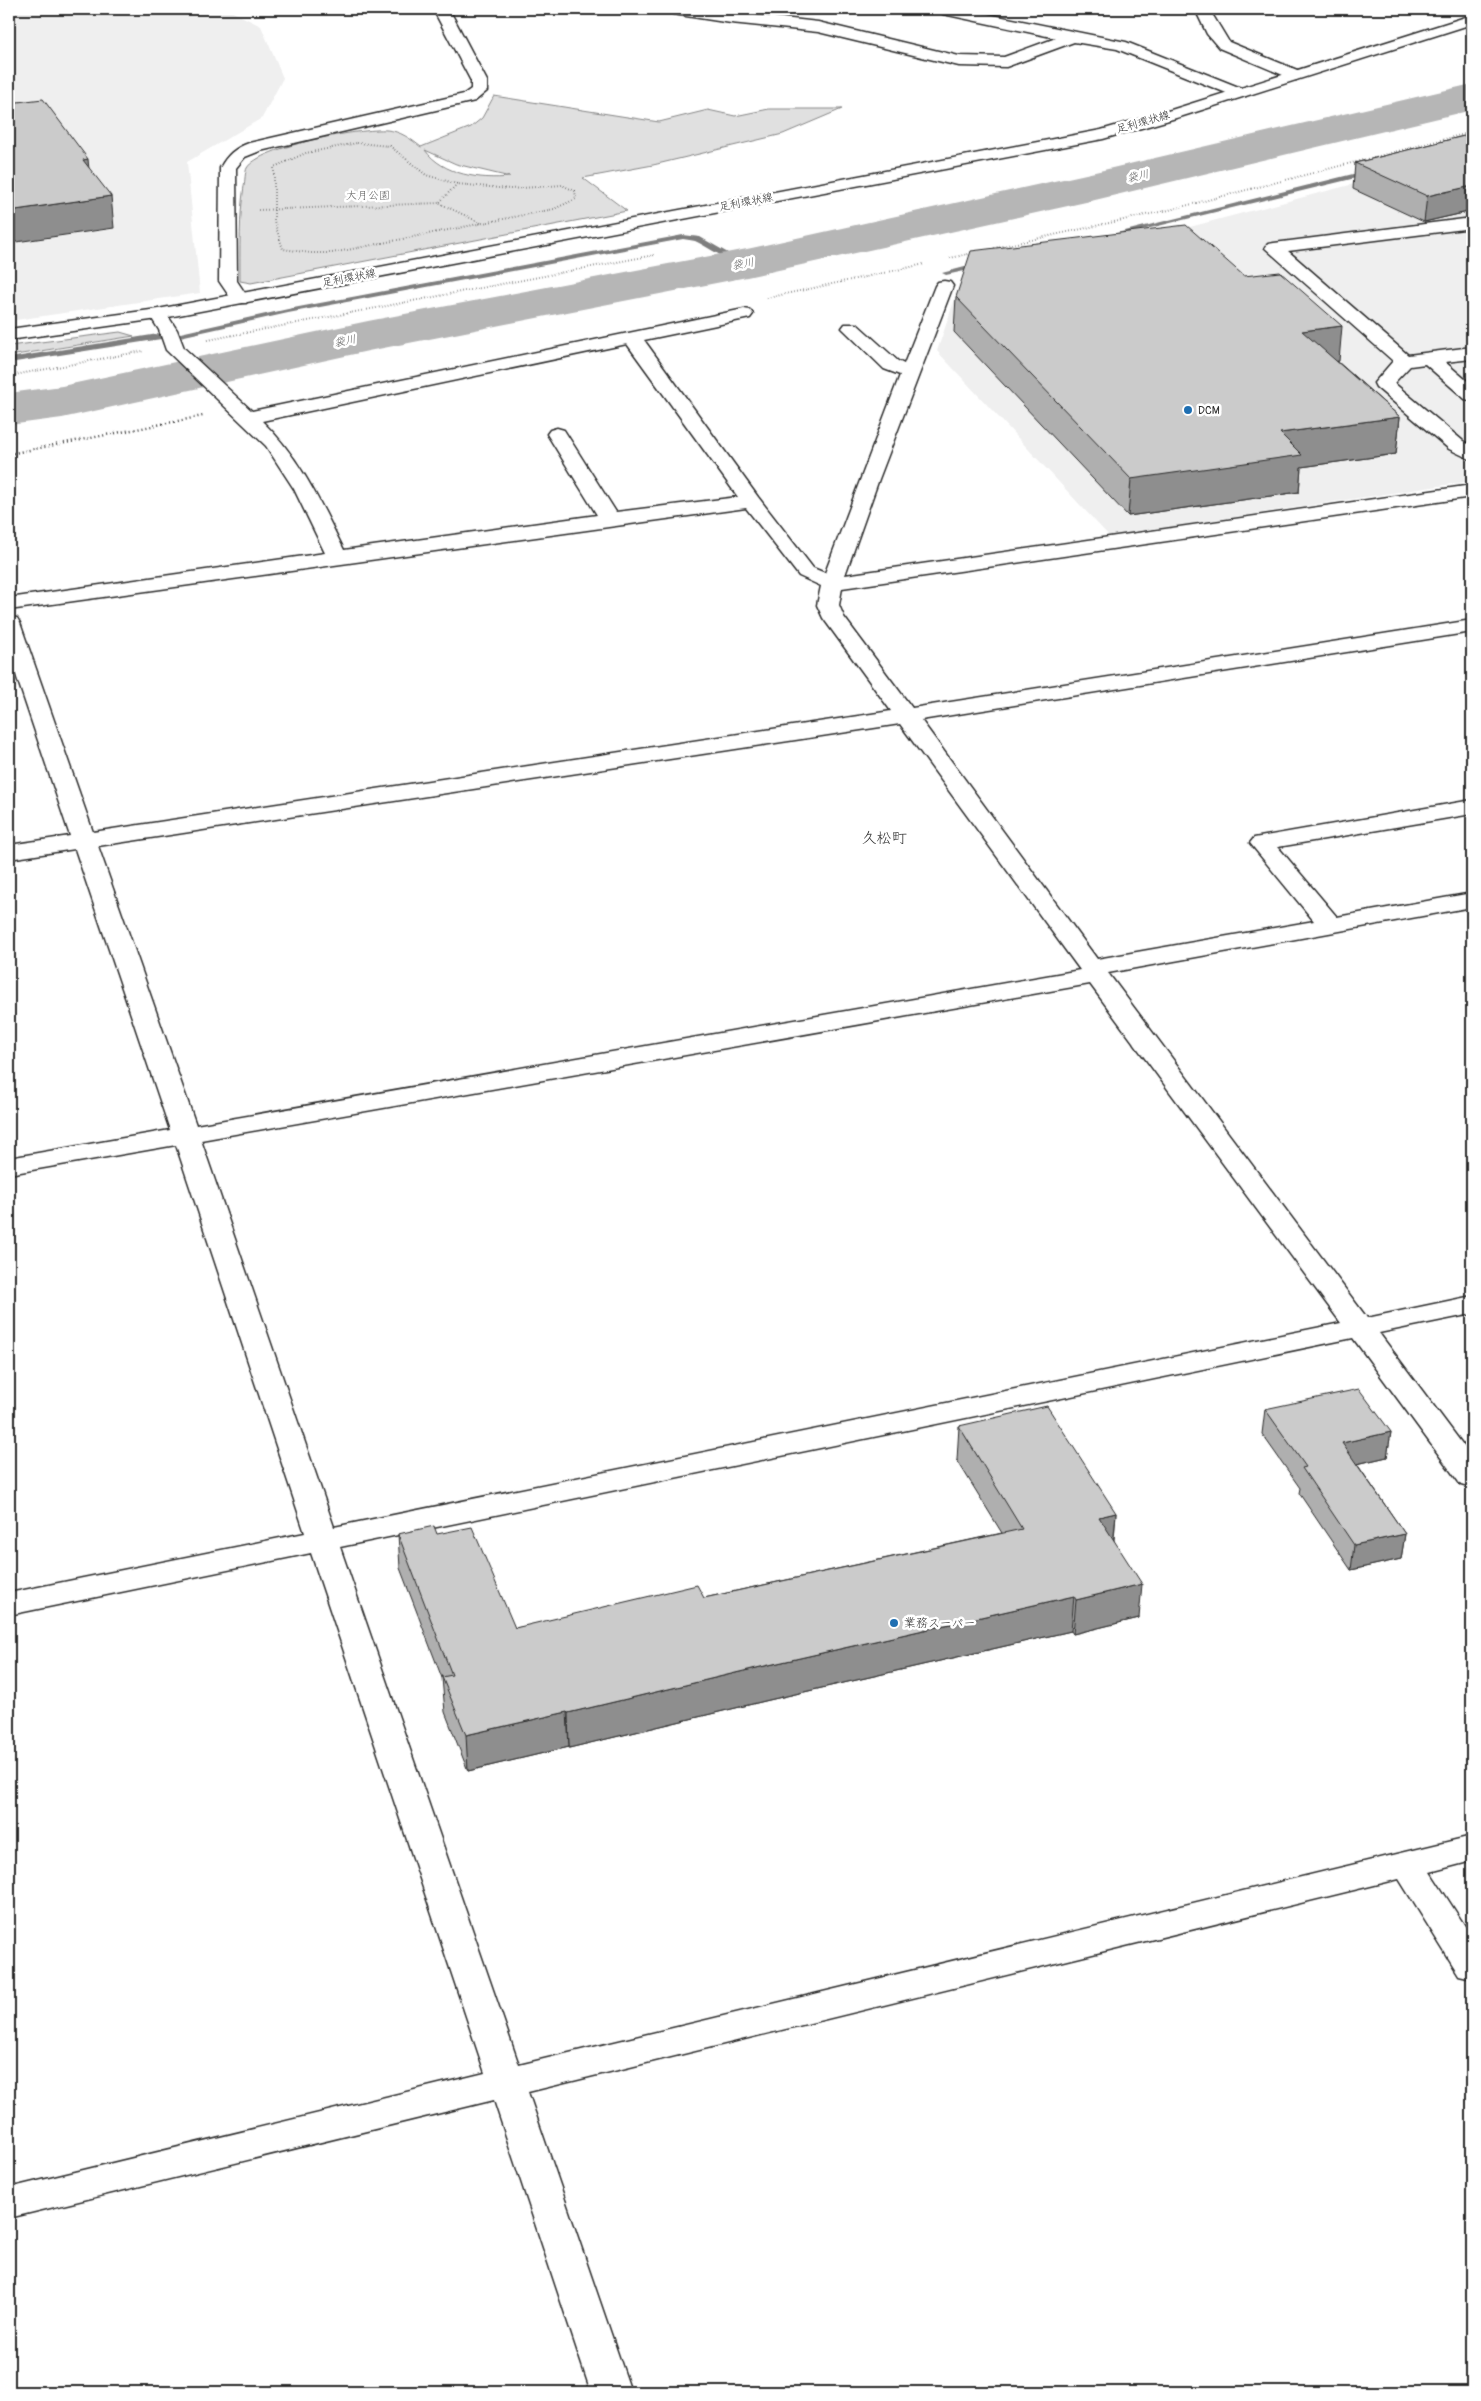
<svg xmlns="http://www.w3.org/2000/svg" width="1481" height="2401" viewBox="0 0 1481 2401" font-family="Pangolin,'Klee One',sans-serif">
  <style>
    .built { fill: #efefef }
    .green { fill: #e0e0e0; stroke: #868686; fill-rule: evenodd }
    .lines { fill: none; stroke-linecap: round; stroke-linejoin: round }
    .stream { fill: #7e7e7e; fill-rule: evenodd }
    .river { fill: #b6b6b6; fill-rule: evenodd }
    .minor-casing { stroke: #2b2b2b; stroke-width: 3 }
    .major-casing { stroke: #2b2b2b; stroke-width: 3 }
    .path-far1 { stroke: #2b2b2b; stroke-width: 2; stroke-dasharray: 0.5 2.5; stroke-linecap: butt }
    .path { stroke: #2b2b2b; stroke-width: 2.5; stroke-dasharray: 1 3; stroke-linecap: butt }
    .minor { fill: #fff; fill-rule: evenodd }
    .major { fill: #fff; fill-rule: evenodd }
    .wall { fill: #afafaf; stroke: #2b2b2b }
    .shaded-wall { fill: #8e8e8e; stroke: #2b2b2b }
    .building { fill: #cbcbcb; stroke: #2b2b2b }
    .poi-dot { fill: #1f6fb2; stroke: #fff; stroke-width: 2 }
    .labels { text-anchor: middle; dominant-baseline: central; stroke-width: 5; stroke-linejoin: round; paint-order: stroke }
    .far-street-label { font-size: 11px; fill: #2b2b2b; stroke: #fff }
    .far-water-label { font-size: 11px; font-style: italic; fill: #5c5c5c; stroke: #fff }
    .far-park-label { font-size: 11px; fill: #585858; stroke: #fff }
    .far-poi-label { font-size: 11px; fill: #2b2b2b; stroke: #fff; text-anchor: start }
    .poi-label { font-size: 12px; fill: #2b2b2b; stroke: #fff; text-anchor: start }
    .quarter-label { font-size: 15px; fill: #2b2b2b; stroke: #fff }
  </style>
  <rect width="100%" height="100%" fill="#fff"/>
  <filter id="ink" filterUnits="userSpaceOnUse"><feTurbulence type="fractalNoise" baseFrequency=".02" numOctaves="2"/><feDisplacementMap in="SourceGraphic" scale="10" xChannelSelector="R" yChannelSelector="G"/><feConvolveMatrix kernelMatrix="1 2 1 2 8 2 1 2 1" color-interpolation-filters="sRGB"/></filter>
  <g filter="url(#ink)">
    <g class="built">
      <path d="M9 9H227L261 26 283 78 262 118 187 162 200 293 9 321Z"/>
      <path d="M1472 153V481L1109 536 937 351 961 281 1186 228Z"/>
    </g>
    <g class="green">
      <path d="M494 96 659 122 708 110 735 116 769 109H842L783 134 653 165 583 178 627 211 251 283 240 281C240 249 239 218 244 186 245 181 245 172 247 168 260 146 362 128 387 130 400 131 411 139 421 147L471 127 482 118ZM425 150 456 164 510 177C481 180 443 175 425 150Z"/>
      <path d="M120 332 134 336 9 356V346Z"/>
    </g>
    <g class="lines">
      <g class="stream">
        <path d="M1369 170H1372V174L1109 238 1105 236Z"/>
        <path d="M683 235 700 237 728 253 751 263C739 271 708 246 695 241 692 240 687 240 683 239L288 313 180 337 176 334 288 309Z"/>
        <path d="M980 263H983V267L946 275 942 273Z"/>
        <path d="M158 334 161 335V339L9 363V358Z"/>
      </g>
      <path class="river" d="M1472 84V110L1095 200 747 277 368 351 62 418 9 425V393L62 386 368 321 747 249 1095 172Z"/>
      <g class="minor-casing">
        <g id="minor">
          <path d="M433 9H449L487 81V91L475 101 260 151 245 157 236 168 237 281 249 299 246 303H234L219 281 220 168C227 155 235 148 249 143L464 94 471 89V81Z"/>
          <path d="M665 9H701L818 22 959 56 1004 57 1056 38 943 14 935 9H963L1126 42 1246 90 1248 93 1246 96H1234L1117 49 1074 42 1006 67 959 66 818 32 731 23 673 14Z"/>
          <path d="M1195 9H1209L1229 42 1302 72 1304 75 1296 80 1290 78 1219 48 1207 34Z"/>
          <path d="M1472 218V228L1288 251 1408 355 1472 347V359L1445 362 1472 385V401L1465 399 1425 364 1410 366 1394 383 1463 441 1472 446V460L1449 449 1376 387 1374 383 1393 361 1265 248 1268 244 1274 243Z"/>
          <path d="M944 281 950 282 953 286 879 479 845 575 1472 485V497L842 588 839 605 844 617 912 708 1472 620V632L921 720 1097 959 1314 921 1254 848 1250 843 1254 838 1472 800V814L1278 847 1337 917 1472 893V907L1108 973 1367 1318 1472 1296V1314L1379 1333 1472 1457V1488L1461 1485 1353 1338 340 1547 519 2065 1472 1836V1861L1430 1872 1472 1937V1978L1459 1975 1399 1879 528 2092 631 2392H591L494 2100 9 2218V2188L485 2073 311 1553 9 1615V1593L305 1533 176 1145 9 1174V1158L170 1130 75 849 9 859V845L70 836 9 654V617L17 618 20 623 93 832 891 711 823 618 817 605 821 586 799 576 746 508 9 610V598L325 553 294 489 266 446 166 350 159 330 149 314 152 310H164L177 330 184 348 252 411 744 309 750 310 753 314 750 318 644 340 758 497 813 568 825 573 900 375 884 369 842 328 845 324H857L898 361 904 364 935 286 938 282ZM627 344 738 497 616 512 564 430 557 428 550 430 547 434 597 515 344 550C321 504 300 457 262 421ZM900 724 1080 970 196 1125 98 846ZM1090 984 1341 1323 334 1527 201 1140Z"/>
        </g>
      </g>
      <g class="major-casing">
        <path id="major" d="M1472 15V24L1183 116 1103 139 158 319 9 340V329L158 309 1101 130 1171 110Z"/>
      </g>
      <g class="path-far1">
        <path d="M357 143 390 146 426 175 457 184 510 189 562 185 575 191 576 199 554 209 332 253H311L283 249 274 221V167L306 153Z"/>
        <path d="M457 184 439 203 481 223"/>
        <path d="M258 210 439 203"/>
        <path d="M994 248 1169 210 1472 132"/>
        <path d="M950 258 974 253"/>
        <path d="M767 298 925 264"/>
        <path d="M208 340 654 255"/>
        <path d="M9 376 143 351"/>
      </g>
      <path class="path" d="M9 454 203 416"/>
      <use href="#minor" class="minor"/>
      <use href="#major" class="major"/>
    </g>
    <g class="wall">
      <path d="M1472 134V211L1424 222 1353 189 1355 163Z"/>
      <path d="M1244 276 1339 361H1337L1400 417 1396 454 1301 467 1299 492 1128 516 954 332 956 297Z"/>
      <path d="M1265 1409 1391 1432 1387 1457 1357 1464 1405 1534 1401 1559 1351 1570 1299 1493 1300 1488 1262 1434Z"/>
      <path d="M959 1426 1116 1513 1114 1540 1139 1618 1073 1634 1071 1631 769 1700 569 1748V1747L468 1771 445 1712 442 1678 400 1568 398 1534H437L515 1628 704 1598 1002 1533 957 1460Z"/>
    </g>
    <g class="shaded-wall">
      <path d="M88 159 91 190 83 160Z"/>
      <path d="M1472 186V211L1424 222 1427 196Z"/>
      <path d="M111 196 114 228 9 243V211Z"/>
      <path d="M1342 326 1339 361 1299 367 1302 331Z"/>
      <path d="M1400 417 1396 454 1301 467 1299 492 1128 516 1131 479 1280 433Z"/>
      <path d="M1391 1432 1387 1457 1339 1468 1342 1443Z"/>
      <path d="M1116 1513 1113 1547 1099 1517Z"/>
      <path d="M1405 1534 1401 1559 1351 1570 1354 1545Z"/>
      <path d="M1142 1584 1139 1618 1073 1634 1076 1600Z"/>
      <path d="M1074 1596 1071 1631 769 1700 569 1748 568 1713 769 1665Z"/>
      <path d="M567 1712 569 1747 468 1771 466 1735Z"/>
    </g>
    <g class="building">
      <path d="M43 99 88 159 83 160 111 196 9 211V103Z"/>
      <path d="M1472 134V186L1427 196 1355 163Z"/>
      <path d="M1186 225 1244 276 1280 272 1342 326 1302 331 1400 417 1280 433 1302 455 1131 479 956 297 971 251Z"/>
      <path d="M1359 1389 1391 1432 1342 1443 1405 1534 1354 1545 1302 1468 1306 1467 1265 1409Z"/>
      <path d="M1047 1406 1116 1513 1099 1517 1142 1584 1076 1600 1074 1596 769 1665 568 1713 567 1712 466 1735 442 1677 452 1675 398 1534 434 1526 437 1534 472 1527 515 1628 697 1585 704 1598 1022 1529 959 1426Z"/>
    </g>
  </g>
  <g class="poi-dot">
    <circle cx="1188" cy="410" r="5"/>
    <circle cx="894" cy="1623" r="5"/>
  </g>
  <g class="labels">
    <g class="far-street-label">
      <text transform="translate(1143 122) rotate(-16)">足利環状線</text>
      <text transform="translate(746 202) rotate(-11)">足利環状線</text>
      <text transform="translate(349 278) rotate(-11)">足利環状線</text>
    </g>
    <g class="far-water-label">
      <text transform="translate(1138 176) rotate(-13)">袋川</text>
      <text transform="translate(743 264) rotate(-11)">袋川</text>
      <text transform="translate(345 341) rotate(-12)">袋川</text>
    </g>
    <g class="far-park-label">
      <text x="368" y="195">大月公園</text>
    </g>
    <g class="far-poi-label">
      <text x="1198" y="410">DCM</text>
    </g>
    <g class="poi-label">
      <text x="904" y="1623">業務スーパー</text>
    </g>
    <g class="quarter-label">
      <text x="884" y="838">久松町</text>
    </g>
  </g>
  <rect width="1481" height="2401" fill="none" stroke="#fff" stroke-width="30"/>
  <rect x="15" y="15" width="1451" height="2371" fill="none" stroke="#2b2b2b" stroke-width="2" filter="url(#ink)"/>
</svg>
